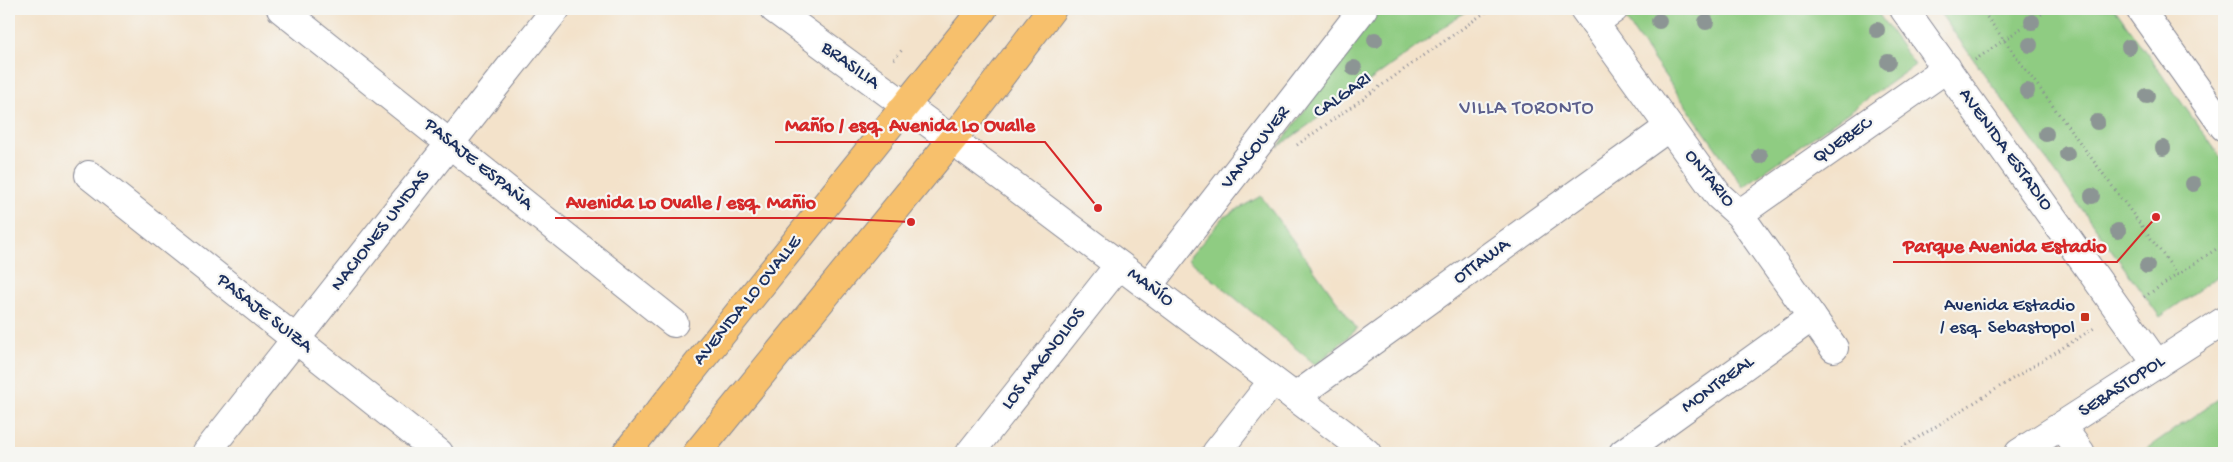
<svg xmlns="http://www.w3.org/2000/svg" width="2233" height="462" viewBox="0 0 2233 462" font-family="'Gochi Hand',sans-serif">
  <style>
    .green { fill: #8fcc82; stroke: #557e70 }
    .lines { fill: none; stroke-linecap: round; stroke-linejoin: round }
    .minor-casing { stroke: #878894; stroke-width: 30 }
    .major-casing { stroke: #878894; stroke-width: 30 }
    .path { stroke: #878894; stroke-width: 3; stroke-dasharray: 1 4; stroke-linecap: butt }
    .minor { stroke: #fff; stroke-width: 28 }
    .major { stroke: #f7c06c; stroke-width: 28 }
    .tree { fill: #8c9594 }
    .poi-dot { fill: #c8321e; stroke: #f6f6f2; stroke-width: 2 }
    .labels { text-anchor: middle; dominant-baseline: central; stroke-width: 4.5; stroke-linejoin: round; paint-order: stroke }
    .street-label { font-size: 19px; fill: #1b2f5e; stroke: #f6f6f2 }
    .poi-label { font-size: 19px; fill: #1b2f5e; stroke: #f6f6f2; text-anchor: end }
    .neighbourhood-label { font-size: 20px; letter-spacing: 1px; fill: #5c5f8c; stroke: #f6f6f2 }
    .leader { fill: none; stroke: #d62828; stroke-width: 2 }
    .callout-dot { fill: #d62828; stroke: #f6f6f2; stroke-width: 2 }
    .callout-label { font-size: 20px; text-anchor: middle; font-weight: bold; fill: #d62828; stroke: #f6f6f2; stroke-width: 4.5; stroke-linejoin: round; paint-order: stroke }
  </style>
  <rect width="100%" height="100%" fill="#f6f6f2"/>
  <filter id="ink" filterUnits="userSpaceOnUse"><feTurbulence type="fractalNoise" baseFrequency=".02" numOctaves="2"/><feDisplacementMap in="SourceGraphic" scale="10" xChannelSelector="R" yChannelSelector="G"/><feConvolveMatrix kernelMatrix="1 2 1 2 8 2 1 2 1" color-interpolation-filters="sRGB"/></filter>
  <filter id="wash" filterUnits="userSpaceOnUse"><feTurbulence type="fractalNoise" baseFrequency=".0096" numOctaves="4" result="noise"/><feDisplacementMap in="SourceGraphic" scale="20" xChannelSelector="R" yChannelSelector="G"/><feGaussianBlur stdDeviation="1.12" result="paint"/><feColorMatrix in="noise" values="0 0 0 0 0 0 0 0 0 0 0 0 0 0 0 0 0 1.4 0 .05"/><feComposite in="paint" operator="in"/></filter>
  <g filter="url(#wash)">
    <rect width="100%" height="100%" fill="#f3e2ca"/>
    <g class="green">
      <path d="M1378 9H1469L1278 147Z"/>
      <path d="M1640 9H1875L1915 65 1743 187 1625 19Z"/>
      <path d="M1937 9H2115L2224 162V272L2160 317Z"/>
      <path d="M1261 196 1357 329 1316 365 1188 259 1224 217Z"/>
      <path d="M2224 395V453H2140Z"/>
    </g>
  </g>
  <g filter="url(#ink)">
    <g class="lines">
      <g class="minor-casing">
        <g id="minor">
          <path d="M281 9 674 323"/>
          <path d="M774 9 997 173 1348 437 1367 453"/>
          <path d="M1584 9 1719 196 1739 214 1834 348"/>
          <path d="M1904 9 2157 364"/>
          <path d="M2140 9 2224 127"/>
          <path d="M1594 23 1614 9"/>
          <path d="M89 175 439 453"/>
          <path d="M1739 214 1947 68"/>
          <path d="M1148 286 1363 9"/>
          <path d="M1295 397 1669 127"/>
          <path d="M2062 427 2081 453"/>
          <path d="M206 453 556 9"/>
          <path d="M970 453 1119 265"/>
          <path d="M1216 453 1273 381"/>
          <path d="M1623 453 1812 317"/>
          <path d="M2019 453 2224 321"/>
        </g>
      </g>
      <g class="major-casing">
        <g id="major">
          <path d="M626 453 983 9"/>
          <path d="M697 453 952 140 1052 9"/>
        </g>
      </g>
      <g class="path">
        <path d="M1981 9 2178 275"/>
        <path d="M894 59 902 50"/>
        <path d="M1975 60 2049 9"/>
        <path d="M1297 145 1490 9"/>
        <path d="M2144 297 2224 244"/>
        <path d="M1893 453 2096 327"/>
      </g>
      <use href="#minor" class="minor"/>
      <use href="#major" class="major"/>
    </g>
    <g class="tree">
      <circle cx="1659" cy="21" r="8"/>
      <circle cx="1706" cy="22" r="8"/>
      <circle cx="2032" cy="22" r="8"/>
      <circle cx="1877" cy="30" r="8"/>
      <circle cx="1375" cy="40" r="8"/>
      <circle cx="2030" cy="45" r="8"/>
      <circle cx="2129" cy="47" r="8"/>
      <circle cx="1888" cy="62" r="8"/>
      <circle cx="1354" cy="68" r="8"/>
      <circle cx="2027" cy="91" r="8"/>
      <circle cx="2147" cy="96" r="8"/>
      <circle cx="2097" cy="122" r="8"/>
      <circle cx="2046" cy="134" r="8"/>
      <circle cx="2163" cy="148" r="8"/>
      <circle cx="2067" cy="154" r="8"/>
      <circle cx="1760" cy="156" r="8"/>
      <circle cx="2193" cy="184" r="8"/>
      <circle cx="2092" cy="196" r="8"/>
      <circle cx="2118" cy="231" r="8"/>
      <circle cx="2147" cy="266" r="8"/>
    </g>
  </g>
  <rect class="poi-dot" x="2080" y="312" width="10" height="10" rx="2.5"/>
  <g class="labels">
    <g class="street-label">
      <text transform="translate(850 66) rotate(36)">BRASILIA</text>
      <text transform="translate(1343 96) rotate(-35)">CALGARI</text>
      <text transform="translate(1843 141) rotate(-35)">QUEBEC</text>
      <text transform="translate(1256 148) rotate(-52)">VANCOUVER</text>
      <text transform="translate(2005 150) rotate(54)">AVENIDA ESTADIO</text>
      <text transform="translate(478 165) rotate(39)">PASAJE ESPAÑA</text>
      <text transform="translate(1709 179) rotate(51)">ONTARIO</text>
      <text transform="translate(381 231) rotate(-52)">NACIONES UNIDAS</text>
      <text transform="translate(1482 262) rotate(-36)">OTTAWA</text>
      <text transform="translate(1150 288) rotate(37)">MAÑÍO</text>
      <text transform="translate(748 301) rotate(-51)">AVENIDA LO OVALLE</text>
      <text transform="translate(264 314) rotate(38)">PASAJE SUIZA</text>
      <text transform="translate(1044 359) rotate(-52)">LOS MAGNOLIOS</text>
      <text transform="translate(1718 385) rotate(-36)">MONTREAL</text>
      <text transform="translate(2122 387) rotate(-33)">SEBASTOPOL</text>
    </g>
    <g class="poi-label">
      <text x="2075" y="306">Avenida Estadio<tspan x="2075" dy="22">/ esq. Sebastopol</tspan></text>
    </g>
    <g class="neighbourhood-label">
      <text x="1527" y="109">VILLA TORONTO</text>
    </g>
  </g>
  <path class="leader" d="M1098 208L1045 142H775M911 222L826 218H555M2156 217L2117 262H1893"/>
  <g class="callout-dot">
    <circle cx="1098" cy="208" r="5"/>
    <circle cx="911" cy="222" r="5"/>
    <circle cx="2156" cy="217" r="5"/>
  </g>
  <g class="callout-label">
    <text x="910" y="131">Mañío / esq. Avenida Lo Ovalle</text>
    <text x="691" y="208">Avenida Lo Ovalle / esq. Mañio</text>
    <text x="2005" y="252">Parque Avenida Estadio</text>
  </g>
  <rect width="2233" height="462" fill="none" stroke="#f6f6f2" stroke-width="30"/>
</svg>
